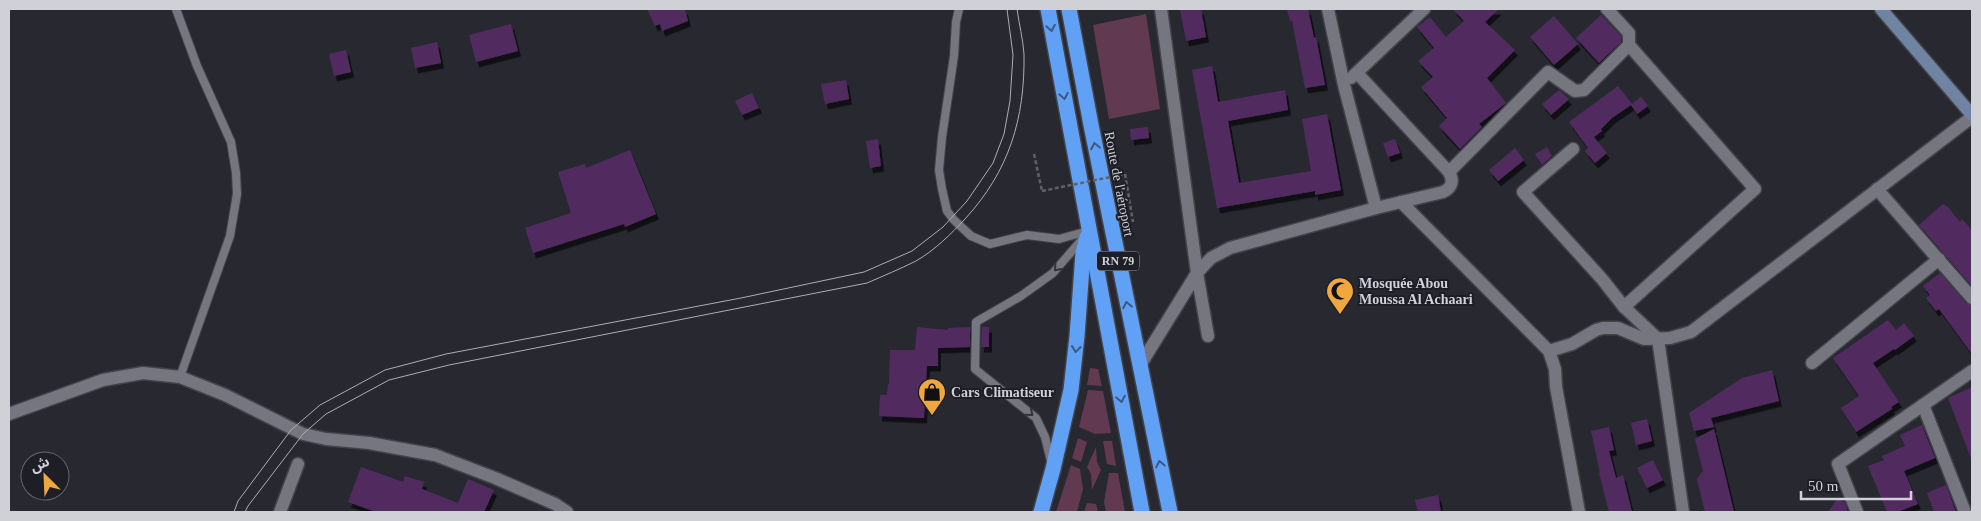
<svg xmlns="http://www.w3.org/2000/svg" width="1981" height="521" viewBox="0 0 1981 521" font-family="'Times New Roman','Noto Sans Arabic',serif">
  <style>
    .green { fill: #613950 }
    .building { fill: #512c61; filter: url(#shadow) }
    .lines { fill: none; stroke-linecap: round; stroke-linejoin: round }
    .lane-casing { stroke: #43434a; stroke-width: 10 }
    .street-casing { stroke: #43434a; stroke-width: 15 }
    .secondary-casing { stroke: #43434a; stroke-width: 15 }
    .highway-casing { stroke: #43434a; stroke-width: 18 }
    .path { stroke: #616169; stroke-width: 2.5; stroke-dasharray: 4 2.5; stroke-linecap: butt }
    .lane { stroke: #757680; stroke-width: 8 }
    .street { stroke: #757680; stroke-width: 12 }
    .secondary { stroke: #6f83a3; stroke-width: 12 }
    .highway { stroke: #60a1f6; stroke-width: 15 }
    .tram { stroke: #adadb4; stroke-width: 1 }
    .path-bridge { stroke: #616169; stroke-width: 2.5; stroke-dasharray: 4 2.5; stroke-linecap: butt }
    .oneway { stroke: #3c5984 }
    .oneway2 { stroke: #34343d }
    .labels { text-anchor: middle; dominant-baseline: central; stroke-width: 4; stroke-linejoin: round; paint-order: stroke }
    .shield { fill: #1e1e27; stroke: #9b9ba2; stroke-width: 1 }
    .shield-label { font-size: 12px; font-weight: bold; fill: #d0d1d7 }
    .street-label { font-size: 14px; fill: #d0d1d7; stroke: #1e1e27 }
    .poi-label { font-size: 14px; font-weight: bold; fill: #d0d1d7; stroke: #1e1e27; text-anchor: start }
  </style>
  <defs>
    <filter id="shadow"><feDropShadow dx="3" dy="5.5" stdDeviation="0" flood-color="#0009"/></filter>
  </defs>
  <rect width="100%" height="100%" fill="#282831"/>
  <g class="green">
    <path d="M1146 14 1160 109 1109 119 1093 25Z"/>
    <path d="M1090 368 1098 369 1102 386 1087 385Z"/>
    <path d="M1088 390 1103 391 1111 433 1095 434 1079 427Z"/>
    <path d="M1078 438 1087 442 1081 462 1072 458Z"/>
    <path d="M1103 441H1112L1116 466 1107 464Z"/>
    <path d="M1096 447 1097 462 1101 470 1092 490 1091 474 1087 467Z"/>
    <path d="M1071 465 1080 469 1083 489 1077 512H1056Z"/>
    <path d="M1109 473H1118L1125 512H1106L1104 502Z"/>
    <path d="M1087 503 1096 504 1098 512H1084Z"/>
  </g>
  <g class="building">
    <path d="M647 9H685L688 21 662 31 660 24 655 26Z"/>
    <path d="M1180 9H1201L1206 37 1186 41Z"/>
    <path d="M1287 9H1308L1314 38 1316 37 1325 85 1305 88 1292 21H1290Z"/>
    <path d="M1453 9H1499L1485 22 1515 50 1487 78 1506 103 1479 124 1482 127 1460 149 1439 126 1447 118 1421 87 1433 77 1418 61 1434 48 1417 27 1430 17 1446 37 1464 21Z"/>
    <path d="M1601 15 1621 36V42L1599 63 1576 38Z"/>
    <path d="M1554 16 1578 44 1554 65 1530 37Z"/>
    <path d="M511 24 518 51 476 62 469 35Z"/>
    <path d="M437 42 441 63 415 68 411 48Z"/>
    <path d="M346 50 351 72 334 76 329 54Z"/>
    <path d="M1212 66 1218 102 1285 90 1288 110 1228 121 1239 183 1311 171 1302 119 1327 114 1341 190 1315 195V191L1217 208 1192 70Z"/>
    <path d="M846 80 849 99 825 104 821 84Z"/>
    <path d="M1618 86 1632 104 1641 97 1648 106 1637 114 1631 105 1612 118 1601 129 1602 131 1594 137 1607 153 1595 163 1585 151 1588 148 1569 122Z"/>
    <path d="M1559 90 1569 99 1551 115 1542 104Z"/>
    <path d="M752 93 759 108 742 115 735 101Z"/>
    <path d="M1148 127 1149 138 1131 140 1130 129Z"/>
    <path d="M878 139 881 166 870 168 866 141Z"/>
    <path d="M1395 139 1400 153 1388 157 1383 143Z"/>
    <path d="M1547 147 1552 156 1542 165 1535 154Z"/>
    <path d="M1515 148 1524 160 1498 181 1489 170Z"/>
    <path d="M630 150 656 214 625 227 624 224 533 253 525 228 571 213 558 172 585 164 586 168Z"/>
    <path d="M1943 204 1948 207 1960 222 1962 219 1972 230V286L1919 225Z"/>
    <path d="M1940 273 1966 303 1972 306V354L1939 309 1936 311 1926 298 1930 295 1923 286Z"/>
    <path d="M1888 320 1896 330 1904 323 1914 336 1895 350 1894 349 1873 363 1899 402 1891 407 1892 409 1856 432 1841 408 1859 396 1833 358Z"/>
    <path d="M917 327 948 330V328L970 327V347L938 348V366H927L924 418 879 416 880 395H887L888 384H889L890 350H915Z"/>
    <path d="M982 327H989V347H981Z"/>
    <path d="M1772 370 1779 401 1711 418 1714 427 1694 431 1689 413 1742 378Z"/>
    <path d="M1972 387V461L1948 398Z"/>
    <path d="M1647 419 1652 441 1636 445 1631 423Z"/>
    <path d="M1922 425 1935 458 1904 471 1918 504 1897 512H1887L1868 466 1884 460 1882 456 1905 446 1900 435Z"/>
    <path d="M1609 427 1614 450 1609 451 1616 478 1623 475 1632 512H1609L1599 473H1600L1591 431Z"/>
    <path d="M1714 429 1734 512H1705L1697 479 1703 471 1695 439Z"/>
    <path d="M1653 460 1663 480 1647 488 1637 468Z"/>
    <path d="M361 467 403 482 405 476 424 482 422 489 458 503 468 479 494 490 484 512H376L348 502Z"/>
    <path d="M1946 485 1956 512H1934L1927 493Z"/>
    <path d="M1438 495 1441 512H1418L1415 500Z"/>
    <path d="M1838 498 1845 503 1848 512H1828Z"/>
  </g>
  <g class="lines">
    <g class="lane-casing">
      <g id="lane">
        <path d="M176 9 197 66 231 142 236 173 237 194 230 236 180 377"/>
        <path d="M959 9 956 22 954 56 942 137 939 170 942 189 947 211 954 220 971 236 990 244 1027 235 1059 239 1088 231"/>
        <path d="M1051 461 1045 437 1036 418 975 369 976 322 1021 296 1053 273 1084 237"/>
      </g>
    </g>
    <g class="street-casing">
      <g id="street">
        <path d="M1161 9 1197 273 1208 336"/>
        <path d="M1328 9 1344 85 1376 208"/>
        <path d="M1351 78 1424 9"/>
        <path d="M1573 149 1523 192 1602 279 1624 307 1658 339 1683 512"/>
        <path d="M1449 172 1548 72 1575 91 1584 90 1629 45V33L1607 9"/>
        <path d="M1877 189 1972 298"/>
        <path d="M1401 202 1549 351 1555 369 1556 387 1579 512"/>
        <path d="M1624 307 1755 189 1629 45"/>
        <path d="M1549 351 1572 344 1596 330 1603 328H1618L1644 339 1670 338 1691 332 1972 117"/>
        <path d="M1812 363 1939 259"/>
        <path d="M1139 367 1197 273 1211 258 1230 248 1376 208 1443 192C1452 188 1454 181 1449 172L1357 73"/>
        <path d="M1923 405 1965 512"/>
        <path d="M9 414 103 380 143 373 180 377 225 395 303 434 326 439 369 443 435 455 495 478 555 504 567 512"/>
        <path d="M280 512 298 464"/>
        <path d="M1857 512 1838 464 1972 371"/>
      </g>
    </g>
    <g class="secondary-casing">
      <path id="secondary" d="M1881 9 1972 115"/>
    </g>
    <g class="highway-casing">
      <g id="highway">
        <path d="M1048 9 1142 512"/>
        <path d="M1069 9 1091 125 1170 512"/>
        <path d="M1041 512 1053 469 1071 390 1077 336 1083 253 1087 237"/>
      </g>
    </g>
    <g class="path">
      <path d="M1034 154 1042 191"/>
      <path d="M1125 174 1133 222"/>
    </g>
    <use href="#lane" class="lane"/>
    <use href="#street" class="street"/>
    <use href="#secondary" class="secondary"/>
    <use href="#highway" class="highway"/>
    <g class="tram">
      <path d="M234 512 238 501 291 430 320 405 385 370 446 354 741 298 864 272 912 251 943 227 967 201 993 163 1004 134 1010 101 1013 55 1007 9"/>
      <path d="M245 512 248 506 303 434 326 414 389 380 449 365 867 283C883 276 900 269 916 261 935 250 951 234 965 219 1009 171 1025 119 1024 54 1023 39 1019 24 1017 9"/>
    </g>
    <path class="path-bridge" d="M1042 191 1125 174"/>
  </g>
  <defs><path id="oneway-chevron" d="M-2-3.5L2.5 0L-2 3.5" fill="none" stroke-width="1.6" stroke-linecap="round" stroke-linejoin="round" transform="scale(1.25)"/></defs>
  <g class="oneway">
    <use href="#oneway-chevron" transform="translate(1051 28) rotate(80)"/>
    <use href="#oneway-chevron" transform="translate(1064 96) rotate(80)"/>
    <use href="#oneway-chevron" transform="translate(1095 146) rotate(-101)"/>
    <use href="#oneway-chevron" transform="translate(1127 305) rotate(-101)"/>
    <use href="#oneway-chevron" transform="translate(1076 349) rotate(97)"/>
    <use href="#oneway-chevron" transform="translate(1121 399) rotate(79)"/>
    <use href="#oneway-chevron" transform="translate(1160 464) rotate(-101)"/>
  </g>
  <g class="oneway2">
    <use href="#oneway-chevron" transform="translate(1057 268) rotate(132)"/>
    <use href="#oneway-chevron" transform="translate(1030 413) rotate(39)"/>
  </g>
  <defs>
    <g id="mosque-pin" transform="scale(1.4375)"><path d="M0 17L-7.5 6A9.5 9.5 0 1 1 7.5 6Z" fill="#efa73e" stroke="#1e1e27"/><path d="M3.5-4.9A6 6 0 1 0 3.5 4.9A5 5 0 1 1 3.5-4.9Z" fill="#111"/></g>
    <g id="shop-pin" transform="scale(1.4375)"><path d="M0 17L-7.5 6A9.5 9.5 0 1 1 7.5 6Z" fill="#efa73e" stroke="#1e1e27"/><path d="M-5-2.5h2.3a2.7 3.5 0 0 1 5.4 0H5L5.5 6h-11ZM-1.5-2.5h3a1.5 2.3 0 0 0-3 0Z" fill="#111"/></g>
  </defs>
  <g fill-rule="evenodd">
    <use href="#mosque-pin" x="1340" y="291"/>
    <use href="#shop-pin" x="932" y="392"/>
  </g>
  <g class="labels">
    <rect class="shield" x="1097" y="251.5" width="42" height="19" rx="4"/>
    <g class="shield-label">
      <text x="1118" y="261">RN 79</text>
    </g>
    <g class="street-label">
      <text transform="translate(1119 184) rotate(79)">Route de l'aéroport</text>
    </g>
    <g class="poi-label">
      <text x="1359" y="283">Mosquée Abou<tspan x="1359" dy="16">Moussa Al Achaari</tspan></text>
      <text x="951" y="392">Cars Climatiseur</text>
    </g>
  </g>
  <rect width="1981" height="521" fill="none" stroke="#d0d1d7" stroke-width="20"/>
  <g transform="translate(45 476) rotate(336)"><circle r="24" fill="#1e1e27" stroke="#65666d"/>
  <path d="M0-4L9 19L0 12L-9 19Z" fill="#efa73e"/>
  <text y="-8" font-size="14" font-weight="bold" text-anchor="middle" fill="#d0d1d7">ش</text>
  </g>
  <path d="M1801 491v8h110v-8" fill="none" stroke="#d0d1d7" stroke-width="2.5"/>
  <text x="1808" y="491" font-size="15" fill="#d0d1d7" stroke="#1e1e27" stroke-width="4" paint-order="stroke">50 m</text>
</svg>
